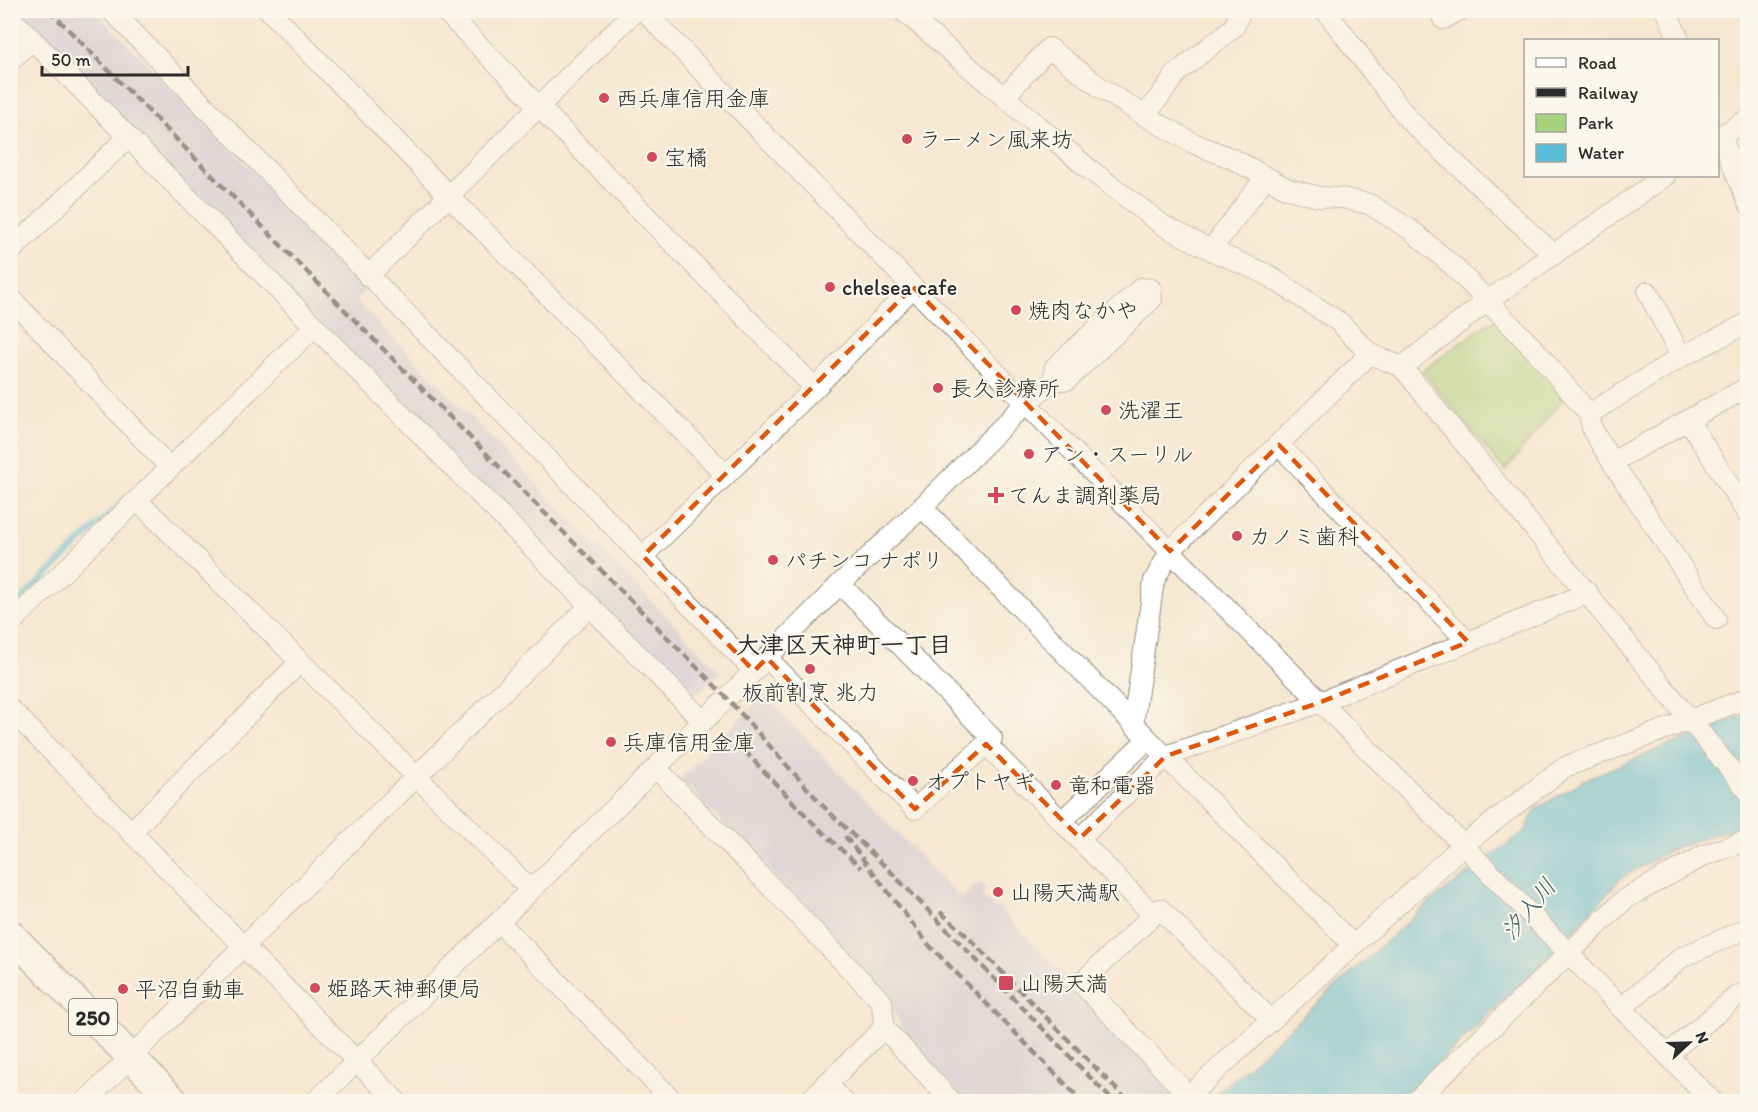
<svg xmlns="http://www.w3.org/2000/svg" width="1758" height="1112" viewBox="0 0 1758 1112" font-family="Itim,'Klee One',sans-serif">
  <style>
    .industrial { fill: #c3c1db }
    .green { fill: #a7d37f; stroke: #697f55; stroke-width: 1.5 }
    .water { fill: #59bdd7; stroke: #427481; stroke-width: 1.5 }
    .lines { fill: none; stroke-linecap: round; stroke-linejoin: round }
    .stream { stroke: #59bdd7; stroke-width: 6 }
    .minor-casing { stroke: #918a7e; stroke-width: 22 }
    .highway-casing { stroke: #918a7e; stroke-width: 31 }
    .minor { stroke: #fff; stroke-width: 20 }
    .highway { stroke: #fff; stroke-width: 28 }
    .rail { stroke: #2b2b2b; stroke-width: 4.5; stroke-dasharray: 9 4.5; stroke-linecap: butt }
    .marked { fill: none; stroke: #df570e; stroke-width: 4.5; stroke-dasharray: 12 8; stroke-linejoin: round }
    .poi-dot { fill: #d1495b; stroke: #fbf7ec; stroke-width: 2 }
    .labels { text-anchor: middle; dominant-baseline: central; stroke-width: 4.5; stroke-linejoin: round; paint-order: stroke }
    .shield { fill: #fbf7ec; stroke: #696865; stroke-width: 1.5 }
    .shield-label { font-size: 21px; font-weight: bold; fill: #2b2b2b }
    .poi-label { font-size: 22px; fill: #2b2b2b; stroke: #fbf7ec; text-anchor: start }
    .neighbourhood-label { font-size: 24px; font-weight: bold; fill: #2b2b2b; stroke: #fbf7ec }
    .water-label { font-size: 24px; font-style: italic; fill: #3b5e67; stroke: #fbf7ec }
  </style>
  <rect width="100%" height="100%" fill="#fbf7ec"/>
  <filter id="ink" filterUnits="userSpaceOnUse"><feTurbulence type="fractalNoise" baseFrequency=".0167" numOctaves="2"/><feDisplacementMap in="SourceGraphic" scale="12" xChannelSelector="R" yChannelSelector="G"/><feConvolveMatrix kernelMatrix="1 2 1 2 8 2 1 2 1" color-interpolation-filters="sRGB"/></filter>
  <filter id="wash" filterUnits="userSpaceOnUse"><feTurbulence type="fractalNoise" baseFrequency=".008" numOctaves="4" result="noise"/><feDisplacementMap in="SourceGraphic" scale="24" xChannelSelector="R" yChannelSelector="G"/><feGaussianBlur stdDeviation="1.35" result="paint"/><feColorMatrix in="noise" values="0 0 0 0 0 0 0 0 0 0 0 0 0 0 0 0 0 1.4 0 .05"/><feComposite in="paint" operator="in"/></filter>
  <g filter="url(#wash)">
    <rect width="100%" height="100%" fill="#f7e8d2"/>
    <g class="industrial">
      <path d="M13 11H95L368 287 356 300 721 672 689 701Z"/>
      <path d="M764 695 961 899 980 882 987 890 981 895 995 909 998 907 1178 1093 1169 1102 965 1101 908 1039 880 986 680 779Z"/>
    </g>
    <path class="green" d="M1499 318 1566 395 1505 471 1422 371 1484 326Z"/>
    <path class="water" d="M1747 713V824L1674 848 1621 878 1578 927 1535 970 1400 1101 1208 1102 1425 906 1525 831 1536 809 1586 779Z"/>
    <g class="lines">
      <path class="stream" d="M10 610 129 495"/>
    </g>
  </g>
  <g filter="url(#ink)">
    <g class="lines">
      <g class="minor-casing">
        <g id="minor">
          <path d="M111 10 754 671"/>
          <path d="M269 10 449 196 726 475"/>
          <path d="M444 10 815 388"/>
          <path d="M643 10 1170 551 1463 845 1713 1102"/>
          <path d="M902 10 1089 169 1164 226 1211 250 1266 274 1339 322 1370 354 1402 367 1748 791"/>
          <path d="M1325 10 1409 120 1553 254"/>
          <path d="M1666 10 1679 40"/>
          <path d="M10 17 703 721"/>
          <path d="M1443 19 1460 10"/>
          <path d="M10 61 32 40"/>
          <path d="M1005 96 1049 48 1101 88 1145 116 1195 144 1233 159 1288 189 1319 197 1342 198 1369 204 1411 230 1452 265 1536 351 1589 414 1593 431 1612 462 1716 619"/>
          <path d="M1145 116 1178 72 1234 27 1240 13"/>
          <path d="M1748 119 1721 136 1748 203"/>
          <path d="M1211 250 1265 178"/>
          <path d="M10 252 128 137"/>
          <path d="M368 276 636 10"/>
          <path d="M1648 292 1681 357"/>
          <path d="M10 297 170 468"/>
          <path d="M1402 367 1486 302 1665 176"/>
          <path d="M1589 414 1681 357 1748 323"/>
          <path d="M1689 421 1748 515"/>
          <path d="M1279 445 1468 642"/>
          <path d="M1612 462 1748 387"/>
          <path d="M137 500 531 890"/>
          <path d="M922 507 1148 739 1353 945"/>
          <path d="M643 556 815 388 913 287"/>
          <path d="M10 624 315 326"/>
          <path d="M767 658 915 809 986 744 992 738 840 584"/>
          <path d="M10 709 397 1102"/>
          <path d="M1133 724 1154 581 1170 551 1370 354"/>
          <path d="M986 744 1153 915"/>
          <path d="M656 768 882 1002 884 1028 952 1102"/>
          <path d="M1062 821 1148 739"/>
          <path d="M131 832 300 662"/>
          <path d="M1080 838 1166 756 1321 702 1588 593"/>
          <path d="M499 922 674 1102"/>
          <path d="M1621 1008 1682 957 1748 928"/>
          <path d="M1667 1055 1737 996 1748 992"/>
          <path d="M826 1083 844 1102"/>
          <path d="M1189 1096 1081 983 1160 909 1270 1019"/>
          <path d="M85 1102 590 606"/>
          <path d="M315 1102 727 698 840 584 922 507 1027 402 1054 380 1055 367 1141 288 1151 289 1152 299 1067 380H1054"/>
          <path d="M808 1102 884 1028"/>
          <path d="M1182 1102 1463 845 1565 767 1748 698"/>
          <path d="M1415 1102 1625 899 1705 855 1748 840"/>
        </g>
      </g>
      <g class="highway-casing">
        <path id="highway" d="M10 934 175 1102"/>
      </g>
      <use href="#minor" class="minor"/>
      <use href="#highway" class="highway"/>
      <g class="rail">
        <path d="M49 10 727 698 824 807 889 870 1114 1102"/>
        <path d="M735 741 814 824 861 868"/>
        <path d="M845 836 929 945 1083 1102"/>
        <path d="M940 912 961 930 1129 1102"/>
      </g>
    </g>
  </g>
  <path d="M0 0H1758V1112H0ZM913 287 1170 551 1279 445 1468 642 1321 702 1166 756 1080 838 986 744 915 809 767 658 754 671 643 556Z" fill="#f7e8d2" fill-opacity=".55" fill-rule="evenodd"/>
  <path class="marked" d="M913 287 1170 551 1279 445 1468 642 1321 702 1166 756 1080 838 986 744 915 809 767 658 754 671 643 556Z"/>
  <g class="poi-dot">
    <circle cx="604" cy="98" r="6"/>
    <circle cx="907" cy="139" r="6"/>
    <circle cx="652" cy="157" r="6"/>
    <circle cx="830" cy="287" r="6"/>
    <circle cx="1016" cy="310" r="6"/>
    <circle cx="938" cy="388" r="6"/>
    <circle cx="1106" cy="410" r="6"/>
    <circle cx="1029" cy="454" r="6"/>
    <path d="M993 486h6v6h6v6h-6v6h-6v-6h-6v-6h6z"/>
    <circle cx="1237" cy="536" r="6"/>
    <circle cx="773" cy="560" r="6"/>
    <circle cx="810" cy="669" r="6"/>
    <circle cx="611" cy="742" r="6"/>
    <circle cx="913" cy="781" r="6"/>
    <circle cx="1056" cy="785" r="6"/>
    <circle cx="998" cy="892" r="6"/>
    <rect x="998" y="975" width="16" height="16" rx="3"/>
    <circle cx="315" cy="988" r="6"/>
    <circle cx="123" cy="989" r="6"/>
  </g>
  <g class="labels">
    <rect class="shield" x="69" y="999" width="48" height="36" rx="4.5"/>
    <g class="shield-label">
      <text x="93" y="1017">250</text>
    </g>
    <g class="poi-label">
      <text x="616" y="98">西兵庫信用金庫</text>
      <text x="919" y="139">ラーメン風来坊</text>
      <text x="664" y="157">宝橘</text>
      <text x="842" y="287">chelsea cafe</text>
      <text x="1028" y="310">焼肉なかや</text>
      <text x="950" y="388">長久診療所</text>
      <text x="1118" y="410">洗濯王</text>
      <text x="1041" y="454">アン・スーリル</text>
      <text x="1008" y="495">てんま調剤薬局</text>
      <text x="1249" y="536">カノミ歯科</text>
      <text x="785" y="560">パチンコ ナポリ</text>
      <text x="810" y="692" text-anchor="middle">板前割烹 兆力</text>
      <text x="623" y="742">兵庫信用金庫</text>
      <text x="925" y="781">オプトヤギ</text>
      <text x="1068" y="785">竜和電器</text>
      <text x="1010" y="892">山陽天満駅</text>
      <text x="1020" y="983">山陽天満</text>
      <text x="327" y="988">姫路天神郵便局</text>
      <text x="135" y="989">平沼自動車</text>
    </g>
    <g class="neighbourhood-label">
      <text x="844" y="644">大津区天神町一丁目</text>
    </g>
    <g class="water-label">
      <text transform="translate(1528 909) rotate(-51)">汐入川</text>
    </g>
  </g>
  <rect width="1758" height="1112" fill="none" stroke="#fbf7ec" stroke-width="36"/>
  <rect x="1524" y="39" width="195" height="138" fill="#fbf7ec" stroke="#a8a59f" stroke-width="1.5"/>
  <rect x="1536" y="58" width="30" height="9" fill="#ffffff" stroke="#a8a59f" stroke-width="1.5"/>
  <text x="1578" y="69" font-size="18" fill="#2b2b2b">Road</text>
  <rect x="1536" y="88" width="30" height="9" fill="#2b2b2b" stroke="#a8a59f" stroke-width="1.5"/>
  <text x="1578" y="99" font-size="18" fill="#2b2b2b">Railway</text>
  <rect x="1536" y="114" width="30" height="18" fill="#a7d37f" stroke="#a8a59f" stroke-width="1.5"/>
  <text x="1578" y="129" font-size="18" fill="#2b2b2b">Park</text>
  <rect x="1536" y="144" width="30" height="18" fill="#59bdd7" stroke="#a8a59f" stroke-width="1.5"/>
  <text x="1578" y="159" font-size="18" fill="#2b2b2b">Water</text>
  <g transform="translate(1689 1043) rotate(68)" stroke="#fbf7ec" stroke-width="4.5" paint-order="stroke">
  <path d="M0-4.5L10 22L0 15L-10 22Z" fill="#2b2b2b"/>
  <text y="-9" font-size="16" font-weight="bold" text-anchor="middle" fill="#2b2b2b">N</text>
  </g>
  <path d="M42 66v9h146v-9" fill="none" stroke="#2b2b2b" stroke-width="3"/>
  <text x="51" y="66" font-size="18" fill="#2b2b2b" stroke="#fbf7ec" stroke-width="4.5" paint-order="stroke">50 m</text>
</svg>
